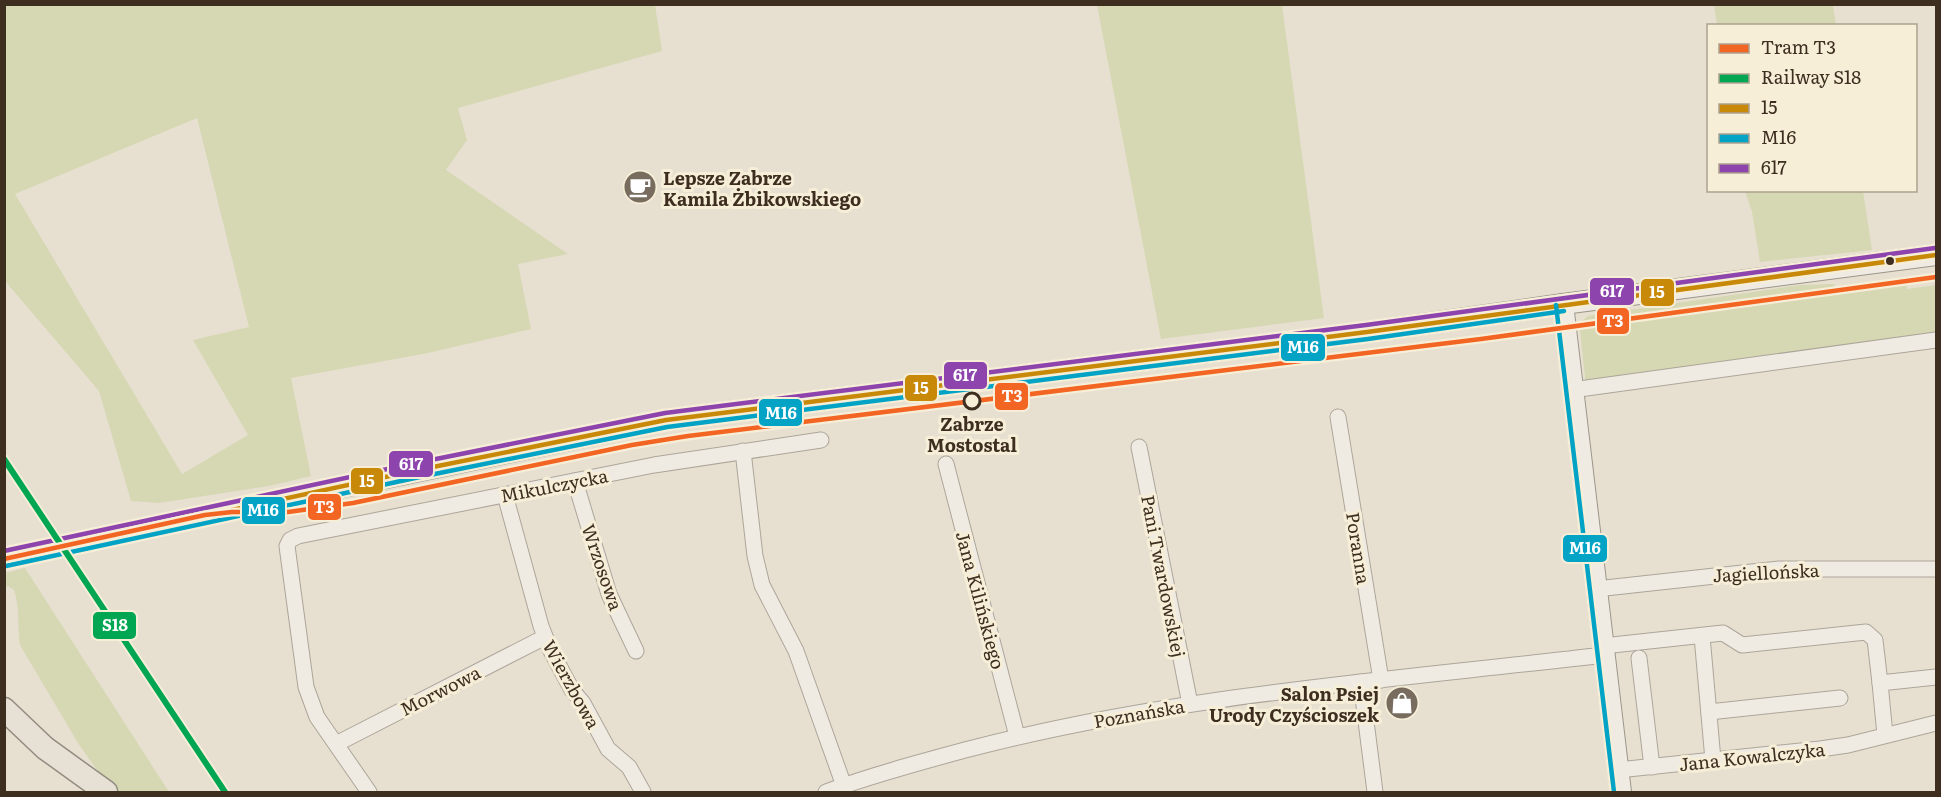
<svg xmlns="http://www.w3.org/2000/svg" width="1941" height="797" viewBox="0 0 1941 797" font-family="Literata,serif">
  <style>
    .green { fill: #d6d7b3; fill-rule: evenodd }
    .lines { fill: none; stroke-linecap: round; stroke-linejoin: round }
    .secondary-tunnel { stroke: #c5bcae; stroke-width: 20; stroke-dasharray: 20 10; stroke-linecap: butt }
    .street-casing { stroke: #ada599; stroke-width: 17 }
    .secondary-casing { stroke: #9c958a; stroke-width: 22 }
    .primary-casing { stroke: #928b80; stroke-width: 25 }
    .street { stroke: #efebe3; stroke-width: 15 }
    .secondary { stroke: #efebe3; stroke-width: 20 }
    .primary { stroke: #e6e1d4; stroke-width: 22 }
    .bus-1-casing { stroke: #f7eed8; stroke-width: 9 }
    .bus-2-casing { stroke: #f7eed8; stroke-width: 9 }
    .bus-3-casing { stroke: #f7eed8; stroke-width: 9 }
    .bus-1 { stroke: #c88808; stroke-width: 4.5 }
    .bus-2 { stroke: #03a3c5; stroke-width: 4.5 }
    .bus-3 { stroke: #8e44ad; stroke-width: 4.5 }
    .rail-1-casing { stroke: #f7eed8; stroke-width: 10 }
    .rail-1 { stroke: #00a651; stroke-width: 6 }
    .tram-1-casing { stroke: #f7eed8; stroke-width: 9 }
    .tram-1 { stroke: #f26522; stroke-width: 4.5 }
    .bus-dot { fill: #3d2e20; stroke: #f7eed8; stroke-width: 2 }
    .stop-dot { fill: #f7eed8; stroke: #3d2e20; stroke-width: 3 }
    .labels { text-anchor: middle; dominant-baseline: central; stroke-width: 6; stroke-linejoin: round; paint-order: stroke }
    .poi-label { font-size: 18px; font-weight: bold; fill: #3d2e20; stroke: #f7eed8; text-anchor: start }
    .stop-label { font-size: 18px; font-weight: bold; fill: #3d2e20; stroke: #f7eed8 }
    .street-label { font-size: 18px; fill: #3d2e20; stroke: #f7eed8 }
    .line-badge { stroke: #f7eed8; stroke-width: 2 }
    .badge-label { font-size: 16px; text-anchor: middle; font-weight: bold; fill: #fff }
  </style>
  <rect width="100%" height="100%" fill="#e7e0d1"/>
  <g class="green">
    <path d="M4 5H655L662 51 458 108 467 140 446 170 568 254 518 264 531 329 428 353 291 378 311 476 269 486 159 503 131 501 99 391 5 281ZM197 118 249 327 193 340 248 435 182 474 15 194Z"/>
    <path d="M1097 5H1282L1324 318 1161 339Z"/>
    <path d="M1714 5H1833L1836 25H1717Z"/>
    <path d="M1745 191H1863L1872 250 1760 262 1752 212Z"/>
    <path d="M1906 278 1907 289 1936 285V340L1586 387 1580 330V323L1588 316 1800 285 1834 284 1835 288Z"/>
    <path d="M25 568 169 792H119L104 780 78 743 20 645C17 628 20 605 14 590L8 586 5 587V573Z"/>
  </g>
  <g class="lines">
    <path class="secondary-tunnel" d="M21 555 155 526"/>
    <g class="street-casing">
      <g id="street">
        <path d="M1572 390 1936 340"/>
        <path d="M1338 417 1381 680"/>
        <path d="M1139 447 1190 704"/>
        <path d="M743 451 755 556 762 585 796 651 844 786"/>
        <path d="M946 464 1017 736"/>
        <path d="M575 481 609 594 636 651"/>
        <path d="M505 495 541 626 550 649 572 690 583 703 608 749 629 767 643 792"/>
        <path d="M1596 589 1779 569H1936"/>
        <path d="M1702 636 1713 760"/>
        <path d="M1603 646 1723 633 1742 645 1866 632 1875 640 1880 683"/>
        <path d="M1639 658 1652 767"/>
        <path d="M1361 682 1375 792"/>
        <path d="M1709 712 1840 698"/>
        <path d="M1885 735 1880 683 1936 677"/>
        <path d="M336 744 545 637"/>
        <path d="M1618 770 1820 749 1848 745 1936 723"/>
        <path d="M369 792 317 717 306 687 287 546 290 540 298 536 654 465 821 440"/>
        <path d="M826 792C872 775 921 762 969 749 1176 695 1391 680 1604 655"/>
      </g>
    </g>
    <g class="secondary-casing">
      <g id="secondary">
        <path d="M1563 304 1621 792"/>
        <path d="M155 526 666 420 1367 332 1563 304 1936 255"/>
        <path d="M4 559 21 555"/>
      </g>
    </g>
    <g class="primary-casing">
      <path id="primary" d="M4 709 45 748 106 792"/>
    </g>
    <use href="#street" class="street"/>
    <use href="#secondary" class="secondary"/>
    <use href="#primary" class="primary"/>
    <g class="bus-1-casing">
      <path id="bus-1" d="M4 559 413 471 666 420 1367 332 1936 255"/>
    </g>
    <g class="bus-2-casing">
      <g id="bus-2">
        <path d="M1556 305 1614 792"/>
        <path d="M6 566 415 478 667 427 1368 339 1564 311"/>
      </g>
    </g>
    <g class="bus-3-casing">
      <path id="bus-3" d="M4 551 411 464 665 413 1366 325 1935 248"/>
    </g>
    <use href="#bus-1" class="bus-1"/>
    <use href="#bus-2" class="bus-2"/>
    <use href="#bus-3" class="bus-3"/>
    <g class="rail-1-casing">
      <path id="rail-1" d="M4 459 225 792"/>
    </g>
    <use href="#rail-1" class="rail-1"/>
    <g class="tram-1-casing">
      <path id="tram-1" d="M4 559 205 515 232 512H288L353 503 632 445 688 436 1481 339 1936 277"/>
    </g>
    <use href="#tram-1" class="tram-1"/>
  </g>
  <defs>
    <g id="cafe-disc" transform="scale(1.725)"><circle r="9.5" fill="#786c5e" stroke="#f7eed8"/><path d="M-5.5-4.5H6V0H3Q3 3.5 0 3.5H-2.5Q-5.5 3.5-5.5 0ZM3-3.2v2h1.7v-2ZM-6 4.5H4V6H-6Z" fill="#fff"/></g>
    <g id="shop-disc" transform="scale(1.725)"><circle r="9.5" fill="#786c5e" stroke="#f7eed8"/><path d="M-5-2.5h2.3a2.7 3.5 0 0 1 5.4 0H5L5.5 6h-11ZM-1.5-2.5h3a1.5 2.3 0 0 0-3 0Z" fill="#fff"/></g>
  </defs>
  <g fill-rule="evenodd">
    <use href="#cafe-disc" x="640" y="187"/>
    <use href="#shop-disc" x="1402" y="703"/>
  </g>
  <circle class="bus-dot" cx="1890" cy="261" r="5"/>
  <circle class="stop-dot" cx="972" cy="401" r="8"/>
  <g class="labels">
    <g class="poi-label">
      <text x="663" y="177">Lepsze Zabrze<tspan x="663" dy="21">Kamila Żbikowskiego</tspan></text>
      <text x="1379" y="693" text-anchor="end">Salon Psiej<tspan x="1379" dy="21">Urody Czyścioszek</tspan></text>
    </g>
    <g class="stop-label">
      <text x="972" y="423">Zabrze<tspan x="972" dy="21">Mostostal</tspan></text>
    </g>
    <g class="street-label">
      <text transform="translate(554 485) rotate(-11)">Mikulczycka</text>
      <text transform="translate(1359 548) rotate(81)">Poranna</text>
      <text transform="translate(603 567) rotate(71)">Wrzosowa</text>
      <text transform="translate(1766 572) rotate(-3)">Jagiellońska</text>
      <text transform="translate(1164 576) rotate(79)">Pani Twardowskiej</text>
      <text transform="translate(981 600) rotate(75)">Jana Kilińskiego</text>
      <text transform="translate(572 684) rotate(61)">Wierzbowa</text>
      <text transform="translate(440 690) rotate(-27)">Morwowa</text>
      <text transform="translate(1139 713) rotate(-10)">Poznańska</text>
      <text transform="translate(1752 756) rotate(-6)">Jana Kowalczyka</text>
    </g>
  </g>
  <g class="line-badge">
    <rect x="1589" y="277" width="46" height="29" rx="6" fill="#8e44ad"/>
    <rect x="1640" y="278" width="35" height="29" rx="6" fill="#c88808"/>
    <rect x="1596" y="307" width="34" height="28" rx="6" fill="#f26522"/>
    <rect x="1280" y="333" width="46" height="29" rx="6" fill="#03a3c5"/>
    <rect x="943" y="361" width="45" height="29" rx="6" fill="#8e44ad"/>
    <rect x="904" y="374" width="34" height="28" rx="6" fill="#c88808"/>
    <rect x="994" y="382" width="35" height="29" rx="6" fill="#f26522"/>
    <rect x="758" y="398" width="45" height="29" rx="6" fill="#03a3c5"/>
    <rect x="388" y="450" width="46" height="28" rx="6" fill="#8e44ad"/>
    <rect x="350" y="467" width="34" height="28" rx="6" fill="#c88808"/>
    <rect x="307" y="493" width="35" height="28" rx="6" fill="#f26522"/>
    <rect x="241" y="496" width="45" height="29" rx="6" fill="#03a3c5"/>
    <rect x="1562" y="534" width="46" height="29" rx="6" fill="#03a3c5"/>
    <rect x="92" y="611" width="45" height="29" rx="6" fill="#00a651"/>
  </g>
  <g class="badge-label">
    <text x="1612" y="297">617</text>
    <text x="1657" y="298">15</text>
    <text x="1613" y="327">T3</text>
    <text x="1303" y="353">M16</text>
    <text x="965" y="381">617</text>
    <text x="921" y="394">15</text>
    <text x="1012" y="402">T3</text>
    <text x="781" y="419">M16</text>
    <text x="411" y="470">617</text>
    <text x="367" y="487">15</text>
    <text x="324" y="513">T3</text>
    <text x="263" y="516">M16</text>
    <text x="1585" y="554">M16</text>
    <text x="115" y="631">S18</text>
  </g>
  <rect width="1941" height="797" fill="none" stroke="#3d2e20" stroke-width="12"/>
  <rect x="1707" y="24" width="210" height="168" fill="#f7eed8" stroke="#ada18e" stroke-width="1.5"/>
  <rect x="1719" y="44" width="30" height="9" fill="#f26522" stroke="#ada18e" stroke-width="1.5"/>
  <text x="1761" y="54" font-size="18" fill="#3d2e20">Tram T3</text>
  <rect x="1719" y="74" width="30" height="9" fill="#00a651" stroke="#ada18e" stroke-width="1.5"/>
  <text x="1761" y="84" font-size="18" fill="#3d2e20">Railway S18</text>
  <rect x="1719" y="104" width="30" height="9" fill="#c88808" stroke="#ada18e" stroke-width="1.5"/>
  <text x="1761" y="114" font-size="18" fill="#3d2e20">15</text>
  <rect x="1719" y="134" width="30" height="9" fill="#03a3c5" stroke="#ada18e" stroke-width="1.5"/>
  <text x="1761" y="144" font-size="18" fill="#3d2e20">M16</text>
  <rect x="1719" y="164" width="30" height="9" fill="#8e44ad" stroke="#ada18e" stroke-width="1.5"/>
  <text x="1761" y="174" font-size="18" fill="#3d2e20">617</text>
</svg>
